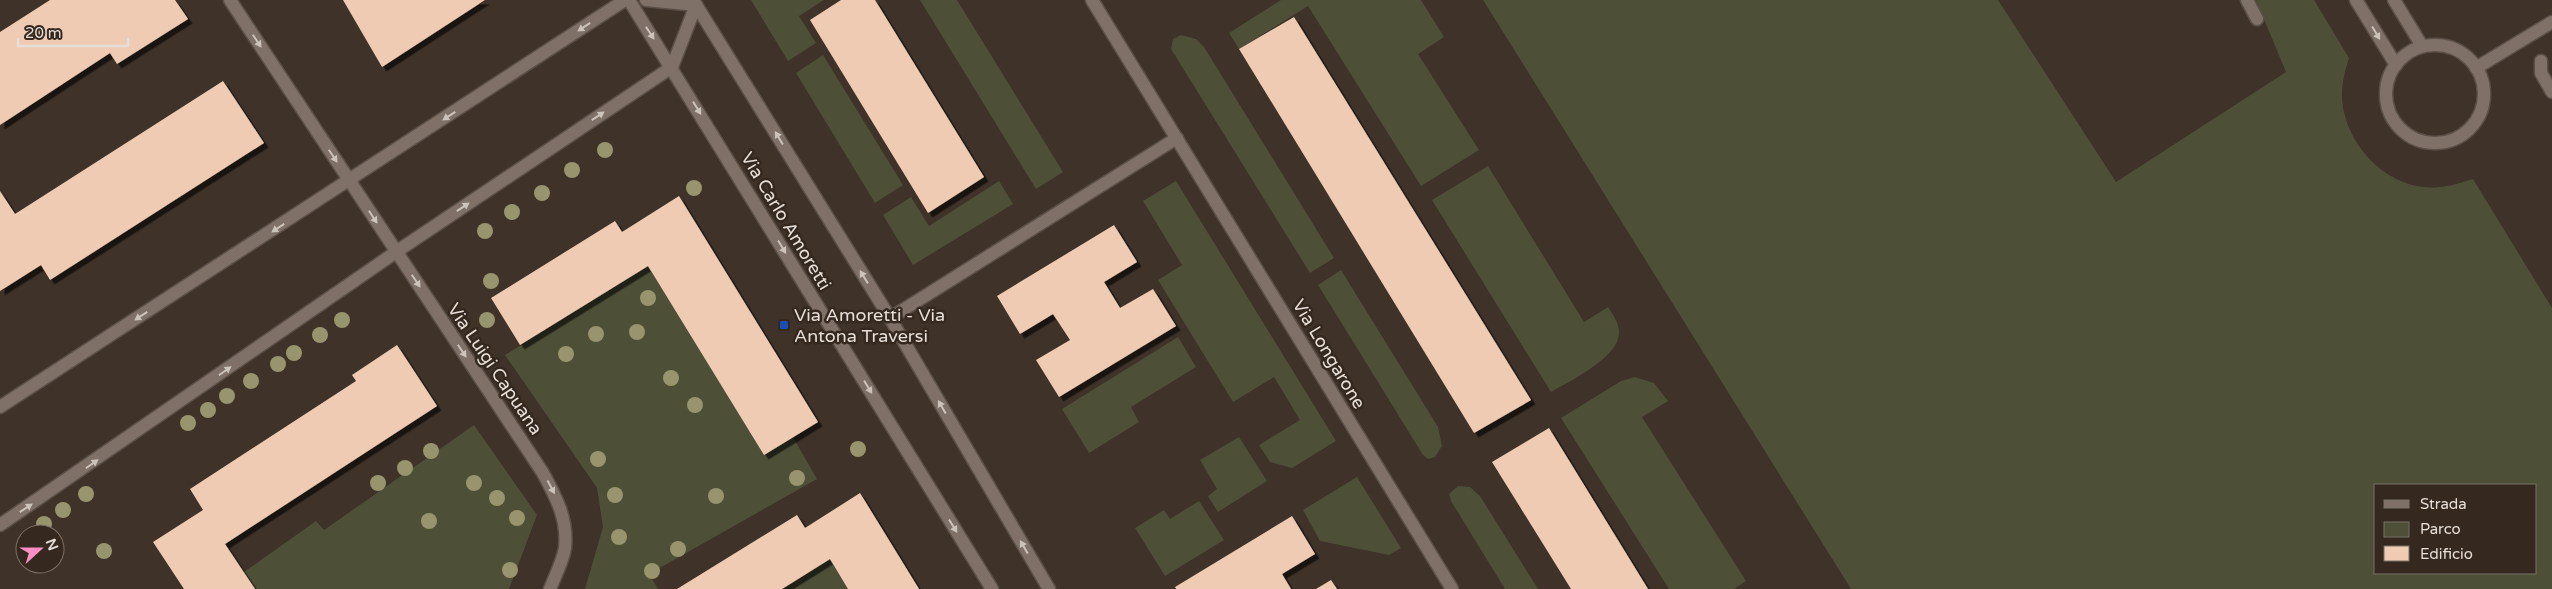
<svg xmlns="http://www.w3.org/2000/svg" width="2552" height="589" viewBox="0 0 2552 589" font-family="'Varela Round',sans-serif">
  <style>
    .green { fill: #4d4f37; fill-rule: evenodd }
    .building { fill: #eecbb2; filter: url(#shadow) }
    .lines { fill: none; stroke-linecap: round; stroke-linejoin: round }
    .street-casing { stroke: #5b5049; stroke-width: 15 }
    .secondary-casing { stroke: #5b5049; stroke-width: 15 }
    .street { stroke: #7f7167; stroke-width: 12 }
    .secondary { stroke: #7f7167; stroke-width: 12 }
    .tree { fill: #97946e }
    .oneway { fill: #ccc3bc }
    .transit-dot { fill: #1a4fb4; stroke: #34281f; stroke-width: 2 }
    .labels { text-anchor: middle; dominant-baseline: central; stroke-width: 5; stroke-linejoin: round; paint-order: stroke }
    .street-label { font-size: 18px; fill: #e6ded8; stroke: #34281f }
    .poi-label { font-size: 18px; fill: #e6ded8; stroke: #34281f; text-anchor: start }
  </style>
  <defs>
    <filter id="shadow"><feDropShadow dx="4.5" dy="4.5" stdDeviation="0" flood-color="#0009"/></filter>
  </defs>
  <rect width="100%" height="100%" fill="#3e3229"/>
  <g class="green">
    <path d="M751 0H824L799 16 816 43 788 61Z"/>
    <path d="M920 0H957L1063 172 1036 189Z"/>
    <path d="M1281 0H1421L1444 37 1418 54 1479 150 1421 186 1308 6 1239 49 1229 33Z"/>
    <path d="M1483 0H1998L2116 182 2286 72 2256 0H2314L2349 58C2344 74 2340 90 2343 107 2351 154 2397 196 2447 186 2456 185 2465 181 2473 179L2552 308V589H1851ZM2376 485H2536V573H2376Z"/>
    <path d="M1181 35 1196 39 1204 47 1334 258 1310 273 1171 49 1173 39Z"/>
    <path d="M823 55 903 185 875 203 796 73Z"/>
    <path d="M1488 166 1584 322 1608 307C1613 315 1619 323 1619 332 1620 357 1570 381 1551 392L1432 200Z"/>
    <path d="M999 181 1013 204 913 265 883 215 911 197 929 226Z"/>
    <path d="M1176 181 1336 441 1292 468 1270 462 1259 445 1300 420 1274 377 1233 402 1158 280 1182 265 1143 201Z"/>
    <path d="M648 266 764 454 793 437 817 479 649 574 658 589H585L603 527 597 488 505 355Z"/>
    <path d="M1341 270 1438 427 1442 446 1435 457 1428 459 1423 455 1318 285Z"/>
    <path d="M1178 337 1196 367 1131 407 1139 422 1089 453 1062 409Z"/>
    <path d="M1635 377 1654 383 1668 401 1642 417 1746 581 1734 589H1669L1561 418 1621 381Z"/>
    <path d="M474 425 537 515 509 589H255L244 572 316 521 324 530Z"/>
    <path d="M1239 437 1267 481 1218 512 1208 496 1217 489 1200 460Z"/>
    <path d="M1357 477 1401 548 1389 555 1320 541 1303 510Z"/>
    <path d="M1458 486 1470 487 1480 496 1538 589H1505L1451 501 1449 494Z"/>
    <path d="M1199 501 1224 540 1165 576 1135 528 1164 510 1170 519Z"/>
    <path d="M830 559 848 589H782Z"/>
  </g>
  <g class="building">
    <path d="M50 0H175L188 19 117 64 110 53 0 125V32Z"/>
    <path d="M343 0H485L382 67Z"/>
    <path d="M841 0H875L984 177 928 213 810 20Z"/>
    <path d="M1294 17 1531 400 1474 433 1239 49Z"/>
    <path d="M223 81 264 143 50 280 41 265 0 291V191L15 214Z"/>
    <path d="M679 196 818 422 764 455 648 266 520 345 491 298 615 221 622 232Z"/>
    <path d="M1114 225 1137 262 1104 282 1120 308 1153 289 1176 326 1059 397 1036 360 1070 340 1053 314 1020 334 997 296Z"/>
    <path d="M397 345 437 406 225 544 255 589H184L153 542 203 510 190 489 356 381 352 375Z"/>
    <path d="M1549 428 1648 589H1571L1492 462Z"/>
    <path d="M860 493 919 589H848L830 559 782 589H677L797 515 805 528Z"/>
    <path d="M1292 516 1315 554 1282 574 1291 589H1176L1175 587Z"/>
    <path d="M1331 580 1337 589H1316Z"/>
  </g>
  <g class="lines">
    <g class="street-casing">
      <g id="street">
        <path d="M230 0 543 473C556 497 568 519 565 548 563 561 555 576 550 589"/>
        <path d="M1092 0 1452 589"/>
        <path d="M2247 0 2257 19"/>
        <path d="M2356 0 2396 65"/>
        <path d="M2394 0 2422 46"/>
        <circle cx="2435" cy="94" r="49"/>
        <path d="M2541 61V73L2552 92"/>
        <path d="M2476 68 2552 22"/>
        <path d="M890 318 1177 138"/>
        <path d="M0 407 625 0"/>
        <path d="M0 525 396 252 672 67 696 5 646 0"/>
      </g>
    </g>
    <g class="secondary-casing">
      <g id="secondary">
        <path d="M629 0 992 589"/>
        <path d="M693 0 890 318 1049 589"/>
      </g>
    </g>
    <use href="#street" class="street"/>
    <use href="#secondary" class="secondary"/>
  </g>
  <g class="tree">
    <circle cx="605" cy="150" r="8"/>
    <circle cx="572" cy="170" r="8"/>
    <circle cx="694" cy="188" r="8"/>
    <circle cx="542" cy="193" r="8"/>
    <circle cx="512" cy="212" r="8"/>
    <circle cx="485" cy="231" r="8"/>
    <circle cx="491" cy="281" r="8"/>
    <circle cx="648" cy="298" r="8"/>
    <circle cx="342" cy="320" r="8"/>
    <circle cx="487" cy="320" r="8"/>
    <circle cx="637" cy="332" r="8"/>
    <circle cx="596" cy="334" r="8"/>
    <circle cx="320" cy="335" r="8"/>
    <circle cx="294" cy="353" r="8"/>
    <circle cx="566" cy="354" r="8"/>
    <circle cx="278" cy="364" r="8"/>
    <circle cx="671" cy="378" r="8"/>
    <circle cx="251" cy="381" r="8"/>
    <circle cx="227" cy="396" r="8"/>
    <circle cx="695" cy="405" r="8"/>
    <circle cx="208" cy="410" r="8"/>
    <circle cx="188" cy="423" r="8"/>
    <circle cx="858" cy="449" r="8"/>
    <circle cx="431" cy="451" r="8"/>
    <circle cx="598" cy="459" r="8"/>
    <circle cx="405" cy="468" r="8"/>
    <circle cx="797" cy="478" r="8"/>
    <circle cx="378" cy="483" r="8"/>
    <circle cx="474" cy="483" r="8"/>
    <circle cx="86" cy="494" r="8"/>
    <circle cx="615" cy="495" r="8"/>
    <circle cx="716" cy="496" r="8"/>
    <circle cx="497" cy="498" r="8"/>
    <circle cx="63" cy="510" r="8"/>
    <circle cx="517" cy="518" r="8"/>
    <circle cx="429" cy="521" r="8"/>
    <circle cx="44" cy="524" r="8"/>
    <circle cx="619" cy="537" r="8"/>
    <circle cx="678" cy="549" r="8"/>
    <circle cx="104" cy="551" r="8"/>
    <circle cx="510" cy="570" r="8"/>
    <circle cx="652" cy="571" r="8"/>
  </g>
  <defs><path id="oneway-solid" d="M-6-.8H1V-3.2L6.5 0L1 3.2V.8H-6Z" transform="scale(1.25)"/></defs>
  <g class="oneway">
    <use href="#oneway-solid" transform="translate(584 27) rotate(146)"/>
    <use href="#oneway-solid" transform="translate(650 33) rotate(57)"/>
    <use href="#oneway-solid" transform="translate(2376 33) rotate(59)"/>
    <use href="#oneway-solid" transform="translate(257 41) rotate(56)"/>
    <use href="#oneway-solid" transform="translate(697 108) rotate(58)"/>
    <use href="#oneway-solid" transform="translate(449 116) rotate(147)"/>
    <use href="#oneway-solid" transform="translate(598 116) rotate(-34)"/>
    <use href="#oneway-solid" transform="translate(779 138) rotate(-121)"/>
    <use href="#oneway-solid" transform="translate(333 156) rotate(56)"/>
    <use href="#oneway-solid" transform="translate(463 207) rotate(-34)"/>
    <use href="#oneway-solid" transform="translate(373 217) rotate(57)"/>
    <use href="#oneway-solid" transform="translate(278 228) rotate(147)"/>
    <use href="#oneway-solid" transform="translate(782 247) rotate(59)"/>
    <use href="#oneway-solid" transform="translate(864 277) rotate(-122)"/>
    <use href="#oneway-solid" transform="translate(416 281) rotate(56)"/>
    <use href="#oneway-solid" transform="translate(141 316) rotate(147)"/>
    <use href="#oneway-solid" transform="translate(462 351) rotate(56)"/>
    <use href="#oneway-solid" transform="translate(225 371) rotate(-35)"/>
    <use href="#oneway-solid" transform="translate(868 387) rotate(58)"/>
    <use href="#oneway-solid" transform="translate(942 407) rotate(-120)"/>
    <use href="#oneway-solid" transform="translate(92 464) rotate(-35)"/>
    <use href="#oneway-solid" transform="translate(551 487) rotate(62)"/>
    <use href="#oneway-solid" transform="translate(26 508) rotate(-33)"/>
    <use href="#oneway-solid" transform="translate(953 526) rotate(58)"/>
    <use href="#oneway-solid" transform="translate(1024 547) rotate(-120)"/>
  </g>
  <rect class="transit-dot" x="779" y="320" width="10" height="10" rx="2.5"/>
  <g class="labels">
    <g class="street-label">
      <text transform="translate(786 221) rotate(59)">Via Carlo Amoretti</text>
      <text transform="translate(1329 354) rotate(59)">Via Longarone</text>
      <text transform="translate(495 369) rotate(56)">Via Luigi Capuana</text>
    </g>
    <g class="poi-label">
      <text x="794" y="315">Via Amoretti - Via<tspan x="794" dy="21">Antona Traversi</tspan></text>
    </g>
  </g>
  <rect x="2374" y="484" width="162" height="90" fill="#34281f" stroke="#7b7169"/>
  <rect x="2384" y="500" width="25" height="8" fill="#7f7167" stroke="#7b7169"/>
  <text x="2420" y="509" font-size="15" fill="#e6ded8">Strada</text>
  <rect x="2384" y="522" width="25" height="15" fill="#4d4f37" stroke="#7b7169"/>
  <text x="2420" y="534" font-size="15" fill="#e6ded8">Parco</text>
  <rect x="2384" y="546" width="25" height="15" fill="#eecbb2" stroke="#7b7169"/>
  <text x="2420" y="559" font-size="15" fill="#e6ded8">Edificio</text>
  <g transform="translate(40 549) rotate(69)"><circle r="24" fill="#34281f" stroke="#7b7169"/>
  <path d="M0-4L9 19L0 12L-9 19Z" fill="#fb8fc4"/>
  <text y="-8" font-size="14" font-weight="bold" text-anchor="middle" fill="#e6ded8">N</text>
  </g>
  <path d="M18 38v8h110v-8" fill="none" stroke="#e6ded8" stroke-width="2.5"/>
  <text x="25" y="38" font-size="15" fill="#e6ded8" stroke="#34281f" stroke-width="4" paint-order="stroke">20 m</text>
</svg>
